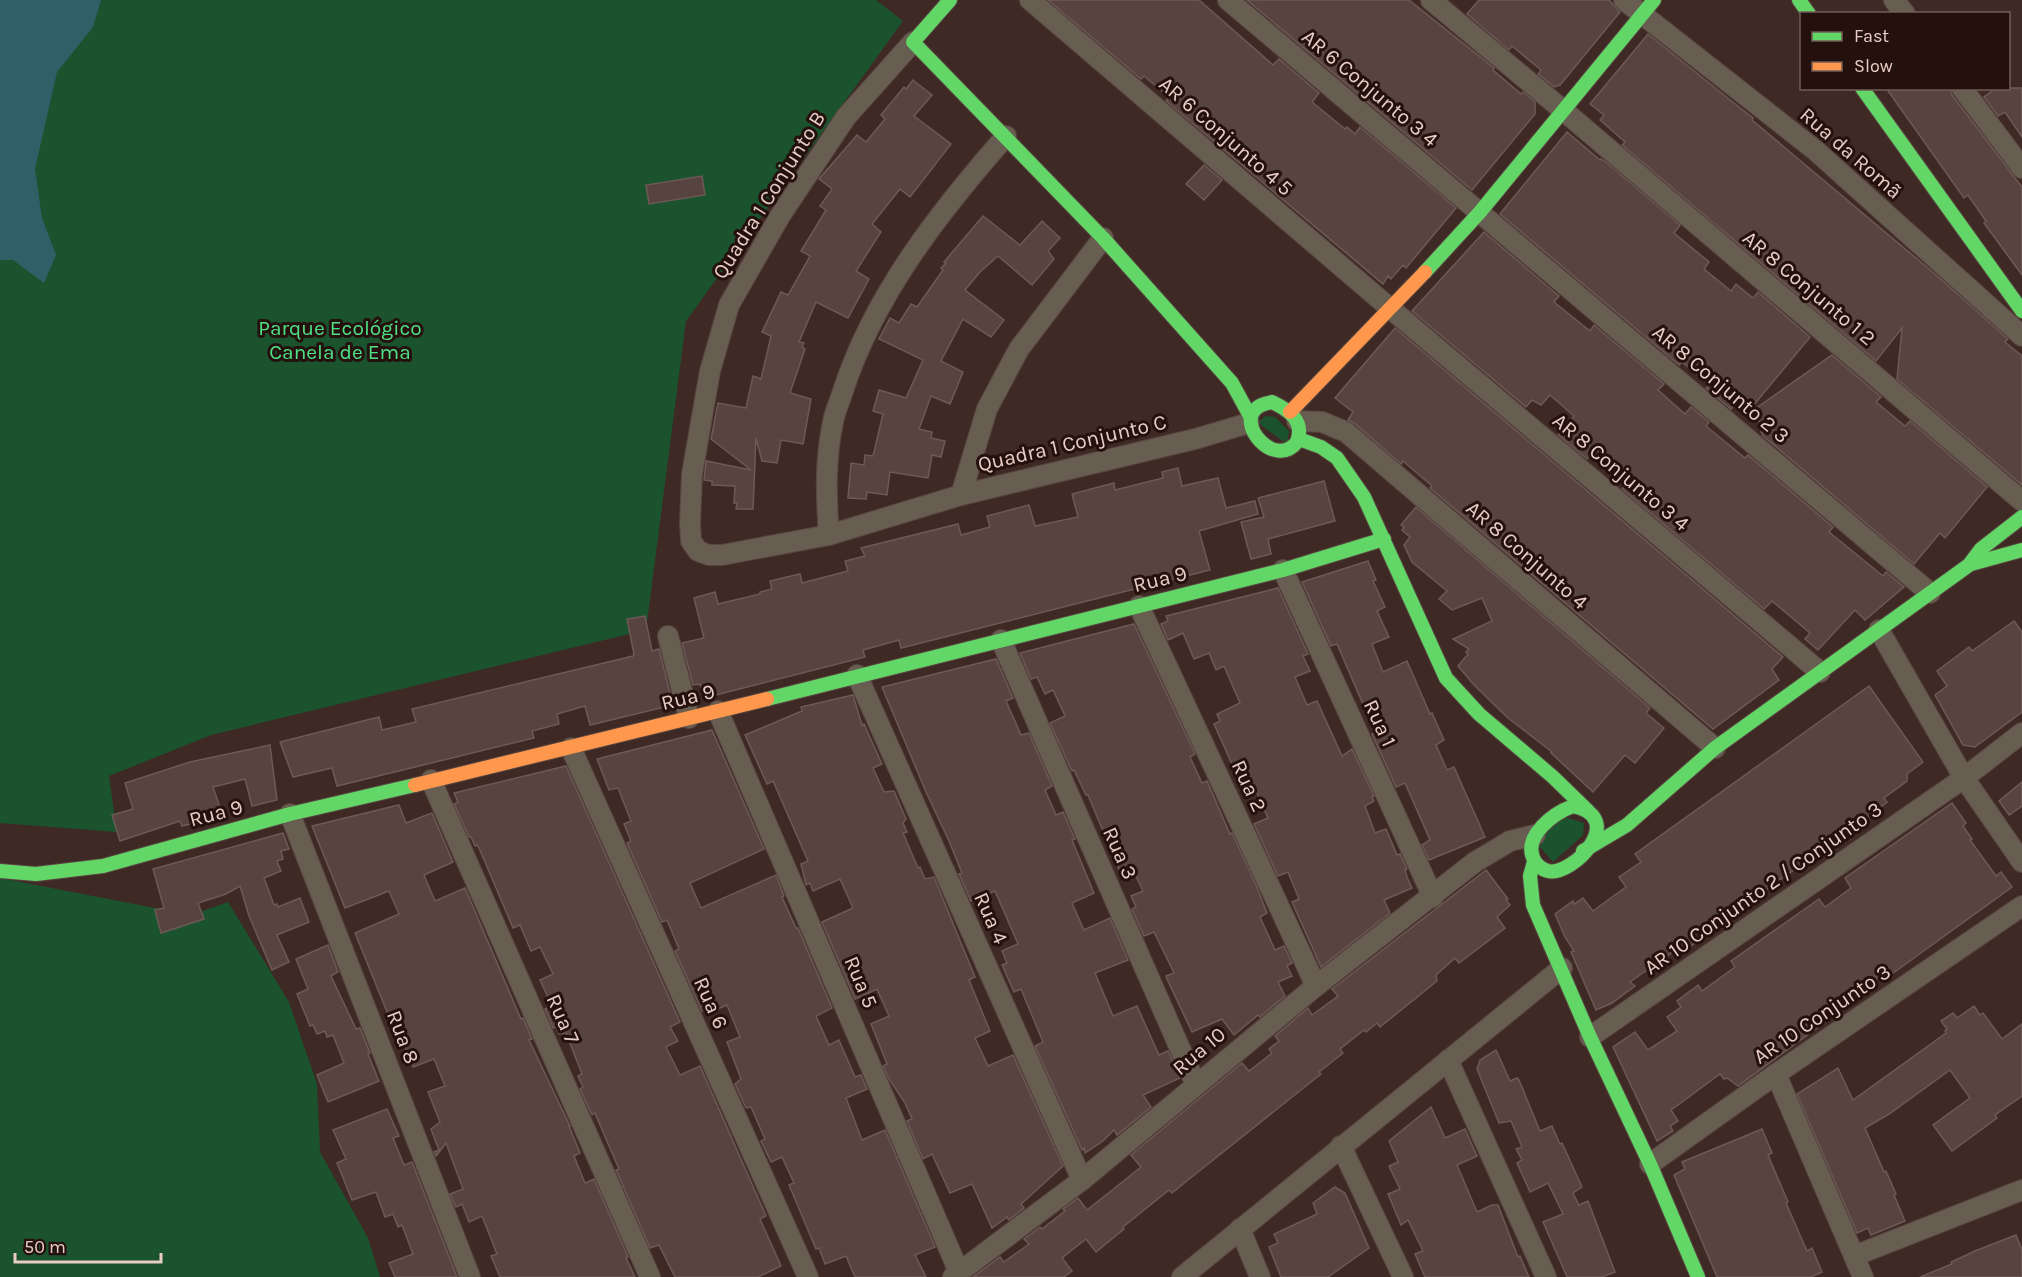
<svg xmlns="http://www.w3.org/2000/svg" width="2022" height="1277" viewBox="0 0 2022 1277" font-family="Karla,sans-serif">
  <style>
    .green { fill: #1b532f }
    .water { fill: #305f68 }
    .building { fill: #574441; stroke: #6d5955; stroke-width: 1.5 }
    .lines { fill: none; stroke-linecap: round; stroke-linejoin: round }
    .street-casing { stroke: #584540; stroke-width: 22 }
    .fast-casing { stroke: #584540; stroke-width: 16 }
    .slow-casing { stroke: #584540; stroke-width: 16 }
    .street { stroke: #675d50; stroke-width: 20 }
    .fast { stroke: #63d668; stroke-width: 14 }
    .slow { stroke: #ff974d; stroke-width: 14 }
    .labels { text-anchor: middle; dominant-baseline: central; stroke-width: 6; stroke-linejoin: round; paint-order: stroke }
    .street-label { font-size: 21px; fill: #e8ccc6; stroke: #24110d }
    .park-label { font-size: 21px; fill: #4fe186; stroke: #24110d }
  </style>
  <rect width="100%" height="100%" fill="#3f2924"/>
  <g class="green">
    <path d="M0 0H876L903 21 686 321 646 630 211 735 109 776 117 832 0 823Z"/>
    <path d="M1265 416 1275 417 1289 431 1287 444 1258 423Z"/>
    <path d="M1558 815 1584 823 1583 835 1553 862 1535 841Z"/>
    <path d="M0 878 191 915 228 902 289 1002 317 1084 320 1152 368 1238 380 1277H0Z"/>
  </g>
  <path class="water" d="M0 0H101L93 27 57 72 35 169 42 218 56 255 44 283 13 260H0Z"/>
  <g class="building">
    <path d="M1048 0H1199L1273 65 1279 59 1319 93 1312 102 1345 129 1347 127 1355 134 1360 127 1456 208 1406 268 1403 265 1391 279 1388 276 1383 284 1166 101 1169 97 1144 76 1141 79Z"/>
    <path d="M1247 0H1409L1494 68 1493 70 1521 94 1523 92 1535 102V114L1472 190Z"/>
    <path d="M1479 0H1609L1620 12 1560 85 1554 87 1538 74 1541 70 1512 46 1509 50 1467 14Z"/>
    <path d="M1648 34 1734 103 1753 118 1752 120 1935 274 2008 339 2005 342 2022 356V485L1897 379 1902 328 1876 361 1622 145 1625 142 1600 120 1604 115 1590 104Z"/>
    <path d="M913 80 932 95 914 116 951 144 910 197 900 189 872 224 881 232 856 271 869 279 848 318 816 302 799 342 804 343 802 347 805 349 790 393 811 399 803 444 781 440 777 463 762 461 756 438 753 509H736L737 503H734L735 486 712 485V481L704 480 706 461 751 470 711 439 718 403 746 408 753 376 761 379 771 336 762 332 781 292 788 295 810 256 801 251 826 210 820 206 832 189 819 179 857 135 866 142 885 119 881 115 904 87 906 89Z"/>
    <path d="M1886 88H1950L1952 95 2015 178 2022 187V275L1984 223 1986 221 1968 195 1964 198Z"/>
    <path d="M1996 88H2022V137L2005 112 1998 116 1984 97Z"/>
    <path d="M1567 132 1600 160 1601 159 1607 163 1680 225 1674 233 1709 262 1704 269 1731 291 1736 284 1753 298 1758 292 1810 337 1748 412 1736 401 1731 409 1725 404 1706 388 1710 385 1682 362 1679 365 1500 214Z"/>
    <path d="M1204 165 1222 180 1204 200 1186 184Z"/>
    <path d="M702 176 705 195 649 204 646 185Z"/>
    <path d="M983 216 1020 245 1042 221 1060 238 1048 251 1054 259 1032 285 998 256 980 272 965 290 1004 320 991 337 963 319 941 361 963 372 950 404 931 396 919 429 932 432 931 438 945 441 941 457 932 455 928 478 890 472 887 495 867 492 866 499 848 498 851 463 864 465 865 455 873 456 883 414 873 411 879 390 906 398 923 360 879 339 890 318 899 323 911 304 917 307 943 270 941 268 946 263 944 262Z"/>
    <path d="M1484 232 1559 296 1554 302 1590 331 1594 325 1664 384 1658 390 1685 414 1691 407 1709 422 1706 426 1745 458 1748 455 1833 527 1829 532 1883 576 1886 572 1904 587 1865 620 1855 610 1818 650 1805 639 1810 633 1772 601 1764 609 1622 489 1631 479 1595 449 1587 459 1558 435 1574 416 1550 395 1541 405 1532 400 1526 407 1412 311Z"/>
    <path d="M1395 328 1783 657 1772 669 1779 680 1713 729 1430 488 1432 486 1403 461 1401 464 1354 423 1348 420 1353 412 1335 398Z"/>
    <path d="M1832 355 1881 397 1876 402 1905 426 1910 421 1987 487 1945 538 1940 533 1914 564 1762 435 1763 433 1761 432 1765 426 1749 413Z"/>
    <path d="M1178 468 1182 486 1218 478 1226 508 1255 501 1258 514 1199 531 1210 570 901 648 899 640 863 650 865 657 704 698 700 684 693 685 682 643 704 638 694 598 715 592 718 604 760 594V592L772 589 770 581 800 574 802 583 848 571 845 561 865 556 861 548 958 524 961 535 990 527 987 516 1029 505 1035 526 1078 517 1072 494 1114 483 1115 490 1163 478 1162 472Z"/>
    <path d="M1324 481 1335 521 1268 539 1271 554 1251 559 1241 522 1264 517 1258 498Z"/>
    <path d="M1416 507 1650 708 1646 713 1664 728 1635 763 1625 755 1593 792 1551 753 1552 752 1508 718 1474 685 1458 666 1468 654 1466 652 1469 649 1453 639 1492 621 1482 598 1452 610 1439 599 1447 591 1412 562 1404 545 1410 537 1402 530 1404 527 1401 525Z"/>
    <path d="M1368 561 1376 580 1373 581 1385 607 1377 611 1389 637 1372 644 1383 672 1407 661 1430 714 1432 713 1444 740 1436 745 1447 770 1454 767 1485 837 1429 860 1422 845 1430 840 1405 783 1396 787 1372 734 1375 732 1337 644 1331 646 1302 582Z"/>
    <path d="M1278 588 1308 654 1303 656 1310 671 1295 677 1307 705 1317 701 1342 756 1352 749 1374 796 1372 797 1374 801 1365 806 1375 833 1386 829 1397 855 1400 854 1407 869 1405 870 1407 877 1412 888 1384 900 1390 913 1321 967 1292 902 1299 899 1288 872 1278 876 1254 824 1268 818 1256 791 1246 795 1214 724 1220 721 1217 714 1240 703 1224 666 1216 670 1209 653 1194 659 1183 633 1168 640 1161 624 1168 621 1166 616Z"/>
    <path d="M645 616 652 651 659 649 673 705 590 725 585 706 557 714 559 724 532 731 534 738 337 786 332 768 293 777 280 742 379 717 382 730 416 722 412 709 633 656 634 654 627 619Z"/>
    <path d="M2014 621 2022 632V712L1975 747 1963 745 1935 695 1947 686 1937 671 1969 647 1972 651Z"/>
    <path d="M1134 624 1195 754 1190 757 1202 783 1207 781 1230 834 1232 833 1256 885 1267 913 1260 917 1275 950 1284 946 1292 963 1287 966 1292 976 1278 982 1285 996 1260 1017 1258 1015 1234 1035 1222 1019 1192 1032 1167 979 1166 976 1174 973 1154 932 1144 936 1132 909 1136 907 1131 896 1143 891 1130 864 1119 869 1088 795H1086L1074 770 1072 771 1050 723 1065 716 1053 690 1045 694 1037 677 1031 679 1020 653Z"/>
    <path d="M996 659 1013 698 1006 701 1021 735 1029 733 1052 786 1045 790 1056 815 1063 812 1075 839 1072 840 1094 893 1072 903 1084 930 1110 918 1128 960 1095 973 1113 1016 1137 1006 1159 1055 1168 1051 1180 1078 1143 1095 1151 1107 1117 1135 1114 1130 1103 1141 1085 1153 1084 1148 1082 1150 1035 1046 1043 1042 1021 989 1014 992 1002 965 1007 963 1002 951 1018 944 995 891 971 901 959 874 962 873 949 841 926 792 882 687Z"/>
    <path d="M1869 686 1923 762 1907 774V781L1884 798 1887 802 1866 819 1760 894 1761 895 1740 911 1726 919 1721 912 1689 935 1695 943 1676 956 1673 952 1630 982 1635 986 1612 1003 1596 1010 1571 952 1574 951 1565 937 1555 914 1573 901 1574 904 1583 898 1593 911 1612 897 1626 887 1619 877 1641 862 1635 854Z"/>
    <path d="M853 695 862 725 864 724 882 764 873 768 884 792 894 791 906 819 903 823 907 832 903 833 918 868 920 867 925 879 934 877 975 977 969 980 990 1031 975 1038 988 1066 1013 1055 1063 1166 1021 1204 1024 1208 1009 1220 1007 1217 992 1228 972 1184 950 1193 932 1154 923 1159 907 1121 912 1119 905 1103 889 1079 883 1066 887 1064 871 1024 889 1016 877 989 855 999 822 922 853 908 840 879 813 891 810 883 806 885 801 864 808 861 773 781 767 784 745 735 802 711 801 707Z"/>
    <path d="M712 730 764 849 690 883 701 908 776 875 784 896 782 897 796 928H798L832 1008 816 1016 829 1045 839 1040 855 1077 861 1075 867 1089 846 1098 862 1140 885 1130 935 1247 915 1255 926 1277H855L846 1256 825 1264 819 1248 816 1249 789 1185 794 1183 782 1157 771 1162 761 1141 765 1139 751 1107 746 1108 735 1084 741 1079 727 1042 740 1037 727 1005 708 1013 706 1009 702 1011 675 951 679 949 667 920 662 922 627 843 631 841 624 824 631 821 618 788 609 790 597 759Z"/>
    <path d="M270 745 277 800 252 806 245 779 213 787 223 816 182 826 180 821 120 841 112 815 133 809 125 783 190 762Z"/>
    <path d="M566 766 680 1022 670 1027 678 1041 666 1047 680 1075 700 1066 766 1216 760 1219 781 1266 758 1277H675L659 1245 650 1248 616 1170 619 1169 606 1139 595 1113 592 1115 580 1089 583 1087 578 1076 582 1074 566 1033 559 1034 556 1027 553 1028 545 1009 552 1006 540 980 553 974 540 947 531 951 520 925 513 928 479 848 477 845 475 846 471 837H469L454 804 458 802 454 793Z"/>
    <path d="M2022 782V806L2009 815 1999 801Z"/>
    <path d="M1952 803 1966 823 1963 826 1972 839 1970 840 1996 876 2001 872 2012 887 1896 971 1885 978 1883 975 1877 979 1875 976 1870 978 1838 1002 1843 1009 1738 1086 1727 1078 1724 1079 1720 1074 1678 1105 1671 1110 1678 1121 1670 1126 1673 1131 1657 1141 1613 1047 1635 1032 1648 1050 1677 1031 1667 1017 1681 1007 1677 1001 1698 985 1702 991 1735 967 1731 961 1819 899 1825 907 1851 888 1845 878Z"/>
    <path d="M399 805 406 823 432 813 453 862 424 875 435 901 465 888 521 1019 523 1018 532 1039 529 1040 570 1126H569L580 1153 574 1156 585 1183 594 1179 628 1257 626 1258 635 1277H500L491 1256 497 1254 482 1216 469 1222 462 1204 456 1207 450 1194 463 1189 446 1143 436 1156 434 1152 439 1150 431 1129 440 1122 428 1092 445 1086 434 1059 413 1067 400 1034H396L355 933 399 914 389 891 345 908 312 826Z"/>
    <path d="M283 833 289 849 281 851 283 859 277 861 281 871 264 878 274 905 277 904 278 907 300 898 309 922 277 935 289 962 272 970 249 916 240 886 226 894 198 903 204 919 161 933 155 910 164 908 153 869Z"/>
    <path d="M1486 870 1508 899 1506 900 1510 905 1497 917 1505 928 1459 963 1455 958 1436 975 1437 981 1380 1027 1377 1023 1366 1032 1364 1030 1340 1049 1343 1053 1319 1072 1321 1074 1188 1180 1172 1193 1169 1190 1123 1227 1124 1229 1096 1252 1086 1239 1062 1258 1072 1271 1064 1277H973L1000 1257 1004 1262 1029 1244 1024 1239 1040 1227 1042 1229 1065 1211 1063 1209 1078 1198 1087 1210 1121 1183 1141 1167 1131 1155 1242 1063 1249 1071 1272 1053 1269 1049 1279 1041 1275 1036 1308 1008 1312 1015 1338 996 1332 989Z"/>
    <path d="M328 945 338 972 331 976 356 1029 360 1028 370 1053 368 1054 379 1081 328 1102 317 1075 344 1063 333 1035 327 1037 325 1031 317 1034 313 1025 310 1026 297 994 308 989 296 959Z"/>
    <path d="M1974 1006 1980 1015 1983 1013 2002 1039 2022 1024V1096L1995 1115 1997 1118 1952 1151 1933 1125 1970 1098 1950 1070 1889 1114 1865 1128 1884 1172 1886 1171 1896 1194 1894 1195 1905 1221 1871 1235 1868 1228 1857 1233 1797 1094 1838 1068 1853 1100 1946 1033 1945 1031 1947 1029 1941 1021 1953 1013 1957 1018Z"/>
    <path d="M1496 1050 1510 1081 1517 1078 1519 1080 1540 1131 1552 1126 1560 1144 1562 1143 1582 1187 1573 1193 1579 1205 1588 1201 1615 1272 1602 1277H1567L1543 1222 1563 1214 1548 1183 1530 1192 1517 1163 1522 1160 1516 1149 1522 1147 1511 1121 1499 1123 1477 1069 1480 1060Z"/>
    <path d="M1431 1107 1445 1138 1465 1129 1477 1156 1457 1165 1477 1212 1492 1205H1498L1518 1257 1520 1256 1529 1277H1425L1415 1254 1423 1251 1408 1220 1401 1225 1388 1194 1400 1189 1389 1166 1398 1162 1389 1141Z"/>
    <path d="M387 1109 399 1136 393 1138 404 1165 412 1162 457 1277H395L389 1263 413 1254 402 1225 398 1227 393 1214 385 1217 376 1192 352 1200 337 1163 346 1159 333 1130Z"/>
    <path d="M1762 1129 1772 1153 1768 1155 1788 1202 1786 1203 1807 1251 1812 1248 1822 1272 1811 1277H1717L1674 1175 1685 1169 1682 1162Z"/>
    <path d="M1335 1187 1345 1193 1369 1248 1328 1277H1281L1269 1247 1278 1243 1274 1234 1317 1214 1313 1203Z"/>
    <path d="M2016 1235 2022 1250V1277H1920L1952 1264 1951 1262 1975 1251Z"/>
  </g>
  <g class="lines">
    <g class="street-casing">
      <g id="street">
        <path d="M1030 0 1391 309 1820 672"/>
        <path d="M1228 0 1930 593"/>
        <path d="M1431 0 1564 111 2022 501"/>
        <path d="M1624 0 1815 150 2022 336"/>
        <path d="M1894 0 1905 14"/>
        <path d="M913 42 846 117 780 216 729 305 710 371 692 474 690 524 691 541 698 551 709 555H722L829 535 961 495 1195 439 1249 423"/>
        <path d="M1962 88 2022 168"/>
        <path d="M1297 421 1322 422 1346 432 1715 748"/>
        <path d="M961 495 987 409 1019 349 1103 238"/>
        <path d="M829 535C826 496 825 460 833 422 835 411 840 401 843 391 874 295 940 211 1006 136"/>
        <path d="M1283 570 1433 897"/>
        <path d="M1139 606 1316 986"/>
        <path d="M1879 630 1964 778 2022 862"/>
        <path d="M668 636 689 718"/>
        <path d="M1001 640 1196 1085"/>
        <path d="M857 675 1082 1180"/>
        <path d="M718 711 959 1272"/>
        <path d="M571 748 808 1277"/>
        <path d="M431 780 650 1277"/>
        <path d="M290 814 470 1277"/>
        <path d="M1590 1037 1964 778 2022 733"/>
        <path d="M1448 1060 1546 1277"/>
        <path d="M1776 1074 1863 1277"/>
        <path d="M1341 1146 1403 1277"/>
        <path d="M1650 1164 1776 1074 2022 906"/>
        <path d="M1240 1229 1260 1277"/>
        <path d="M1854 1256 2022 1190"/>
        <path d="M953 1277 1082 1180 1316 986 1475 862 1510 841 1535 835"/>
        <path d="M1182 1277 1562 968"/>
      </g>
    </g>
    <g class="fast-casing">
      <g id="fast">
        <path d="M950 0 913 42 1103 238 1232 383 1250 416"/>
        <path d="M1799 0 1809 14"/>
        <path d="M1862 88 2022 311"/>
        <path d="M1425 272 1480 212 1654 0"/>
        <path d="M1272 402C1289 410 1305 421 1297 442 1275 470 1234 423 1258 407 1262 404 1268 403 1272 402Z"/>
        <path d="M1299 439 1321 447 1337 458 1364 497 1446 678 1479 714 1553 777 1588 811"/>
        <path d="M1971 564 2022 550"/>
        <path d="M767 699 1283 570 1384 539"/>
        <path d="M1573 806C1629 818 1572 877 1548 871 1541 869 1537 866 1534 860 1522 836 1554 813 1573 806Z"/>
        <path d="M1583 851 1627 825 1715 748 1969 565 1981 549 2022 517"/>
        <path d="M1534 862 1530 876 1533 905 1590 1037 1650 1164 1698 1277"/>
        <path d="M0 871 36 874 103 866 290 814 415 785"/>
      </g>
    </g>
    <g class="slow-casing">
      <g id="slow">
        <path d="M1290 412 1425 272"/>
        <path d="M415 785 767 699"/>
      </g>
    </g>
    <use href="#street" class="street"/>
    <use href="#fast" class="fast"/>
    <use href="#slow" class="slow"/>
  </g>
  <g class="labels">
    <g class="street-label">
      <text transform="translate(1370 88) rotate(40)">AR 6 Conjunto 3 4</text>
      <text transform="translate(1226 136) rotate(41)">AR 6 Conjunto 4 5</text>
      <text transform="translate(1851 153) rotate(41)">Rua da Romã</text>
      <text transform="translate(769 195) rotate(-58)">Quadra 1 Conjunto B</text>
      <text transform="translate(1809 288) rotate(40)">AR 8 Conjunto 1 2</text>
      <text transform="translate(1721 384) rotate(40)">AR 8 Conjunto 2 3</text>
      <text transform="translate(1072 443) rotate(-13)">Quadra 1 Conjunto C</text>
      <text transform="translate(1621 472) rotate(40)">AR 8 Conjunto 3 4</text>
      <text transform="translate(1527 555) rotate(41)">AR 8 Conjunto 4</text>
      <text transform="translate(1160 579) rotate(-14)">Rua 9</text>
      <text transform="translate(688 697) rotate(-14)">Rua 9</text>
      <text transform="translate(1380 723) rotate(65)">Rua 1</text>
      <text transform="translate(1249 786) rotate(65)">Rua 2</text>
      <text transform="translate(216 813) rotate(-15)">Rua 9</text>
      <text transform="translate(1120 853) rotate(66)">Rua 3</text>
      <text transform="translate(1763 888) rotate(-35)">AR 10 Conjunto 2 / Conjunto 3</text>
      <text transform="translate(991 918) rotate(66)">Rua 4</text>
      <text transform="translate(861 982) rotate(67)">Rua 5</text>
      <text transform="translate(711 1003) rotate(66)">Rua 6</text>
      <text transform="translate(1822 1014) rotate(-34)">AR 10 Conjunto 3</text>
      <text transform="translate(563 1019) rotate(66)">Rua 7</text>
      <text transform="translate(403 1037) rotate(69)">Rua 8</text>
      <text transform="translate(1199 1051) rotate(-40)">Rua 10</text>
    </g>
    <g class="park-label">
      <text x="340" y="328">Parque Ecológico<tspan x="340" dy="24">Canela de Ema</tspan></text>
    </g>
  </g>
  <rect x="1800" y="12" width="210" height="78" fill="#24110d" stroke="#725c57" stroke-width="1.5"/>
  <rect x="1812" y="32" width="30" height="9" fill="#63d668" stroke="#725c57" stroke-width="1.5"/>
  <text x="1854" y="42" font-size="18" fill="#e8ccc6">Fast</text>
  <rect x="1812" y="62" width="30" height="9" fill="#ff974d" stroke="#725c57" stroke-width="1.5"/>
  <text x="1854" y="72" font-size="18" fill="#e8ccc6">Slow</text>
  <path d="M15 1253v9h146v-9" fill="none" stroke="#e8ccc6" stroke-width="3"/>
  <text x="24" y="1253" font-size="18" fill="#e8ccc6" stroke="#24110d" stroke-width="4.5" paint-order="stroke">50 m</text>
</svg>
